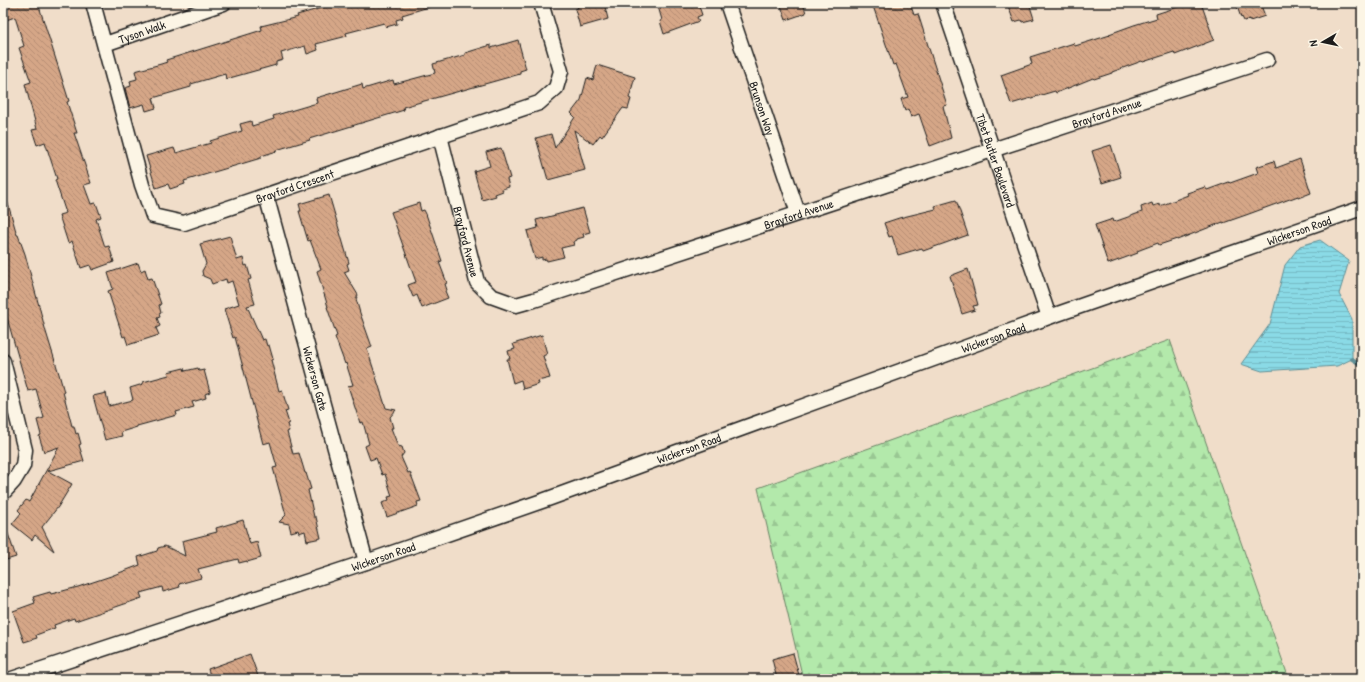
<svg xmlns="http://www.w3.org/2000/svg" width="1365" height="682" viewBox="0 0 1365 682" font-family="'Patrick Hand',sans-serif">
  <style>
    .forest { fill: url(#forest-firs); stroke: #688264 }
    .water { fill: url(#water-rules); stroke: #5e8e95 }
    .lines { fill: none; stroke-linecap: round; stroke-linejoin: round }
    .stream { stroke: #5e8e95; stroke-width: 4 }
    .building { fill: url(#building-back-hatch); stroke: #1c1c1c }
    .minor-casing { stroke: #1c1c1c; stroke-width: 17 }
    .minor { stroke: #fcf5e5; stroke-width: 14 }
    .labels { text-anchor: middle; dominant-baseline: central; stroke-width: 3; stroke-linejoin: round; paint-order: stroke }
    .street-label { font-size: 12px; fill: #1c1c1c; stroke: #fcf5e5 }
  </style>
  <defs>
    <pattern id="forest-firs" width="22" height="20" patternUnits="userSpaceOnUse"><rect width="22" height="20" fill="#b3e9ab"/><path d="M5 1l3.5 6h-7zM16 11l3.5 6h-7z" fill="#99c793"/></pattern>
    <pattern id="water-rules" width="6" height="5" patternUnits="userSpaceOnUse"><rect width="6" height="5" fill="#8adae6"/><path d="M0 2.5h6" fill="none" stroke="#76bac5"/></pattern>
    <pattern id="building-back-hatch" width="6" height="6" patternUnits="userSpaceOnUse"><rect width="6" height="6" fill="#d5a687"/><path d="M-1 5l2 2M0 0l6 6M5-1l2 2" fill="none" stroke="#b68e74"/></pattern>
  </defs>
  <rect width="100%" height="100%" fill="#f0ddc9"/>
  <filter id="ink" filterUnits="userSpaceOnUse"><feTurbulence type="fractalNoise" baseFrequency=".025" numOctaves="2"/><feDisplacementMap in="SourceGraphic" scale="8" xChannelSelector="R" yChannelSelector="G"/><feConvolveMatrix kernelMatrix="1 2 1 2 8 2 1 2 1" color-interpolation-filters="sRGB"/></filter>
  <g filter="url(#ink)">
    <path class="forest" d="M1170 340 1289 679H803L758 488Z"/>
    <path class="water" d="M1320 240 1349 261 1339 294 1352 319V359L1337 366 1262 371 1241 364 1270 324 1285 265 1300 246Z"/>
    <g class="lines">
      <path class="stream" d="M1352 359 1362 365"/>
    </g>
    <g class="building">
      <path d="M3 3H38L69 101 67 102 77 133H74L91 183 84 185 91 204 96 203 101 217 96 219 105 247 109 246 114 262 92 270 90 265 81 268 72 241 68 243 59 215 66 213 55 180 57 179 45 142 37 145 32 130 37 129 25 84 31 82 19 48 24 46 15 17 3 21Z"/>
      <path d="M339 3H431L432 6 402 15 403 18 396 20 397 24 386 27 384 23 346 33 347 36 316 44 318 50 307 54 305 46 281 53 283 60 276 62V65L226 79 225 74 191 84V87L153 98 156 108 146 111 144 104 130 108 125 88 131 86 130 81 137 79 135 71 161 64 167 62 166 60 262 30 261 26 298 17 297 15Z"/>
      <path d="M576 3H604L608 19 580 27 575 9 578 8Z"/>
      <path d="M657 3H698L702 15 697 17 699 21 664 34 660 21 662 20Z"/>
      <path d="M780 3H803L806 13 786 20Z"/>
      <path d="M872 3H910L914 15 918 14 947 105 943 106 951 138 930 146 919 114 911 117 908 109 905 111 901 99 908 97 896 64 893 65Z"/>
      <path d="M1007 3H1029L1034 19 1022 22 1021 20 1014 22Z"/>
      <path d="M1190 3H1201L1214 40 1175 55 1174 52 1143 62 1142 61 1112 72V73L1094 79 1093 78 1056 93 1055 91 1011 104 1001 75 1032 64 1030 57 1074 43 1075 46 1110 35 1109 34 1134 25 1157 18 1156 14Z"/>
      <path d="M1236 3H1260L1265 16 1250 21V19L1244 21 1242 17 1241 18Z"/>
      <path d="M518 40 526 69 520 71V74L403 107 404 110 309 139 310 140 276 150 277 151 261 156V158L184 181 185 184 170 189 168 184 156 188 146 156 174 148 176 153 211 143 210 141 242 131 240 124 251 121 252 126 274 119 273 116 317 103 316 98 362 84 363 89 393 80 394 84 435 73 433 64 465 55V53L491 45V48Z"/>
      <path d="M597 65 635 77 629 98 631 99 628 109 623 108 602 137 600 135 593 144 574 130 585 170 548 180 536 138 551 134 555 148 575 117 571 113 581 100 587 78 593 80Z"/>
      <path d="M1111 145 1121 177 1102 183 1092 151Z"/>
      <path d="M501 148 510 178 507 179 509 187 502 189 503 191 495 194 496 196 482 200 474 171 490 166 486 152Z"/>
      <path d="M1300 159 1311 193 1298 198V196L1246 215 1223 223V222L1177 240V239L1159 245 1158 243 1137 251 1138 253 1108 264 1095 225 1113 219 1114 222 1142 212 1141 207 1152 203 1153 206 1160 204V206L1188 195 1187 193 1205 187 1207 190 1229 182 1230 183 1258 173 1256 167 1274 161 1276 168Z"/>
      <path d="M329 195 349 263 347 264 349 270 344 272 358 295 356 299 360 313 372 347 367 349 386 408 396 410 390 417 393 428H391L398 446 402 447 404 453 401 457 408 473 410 472 421 501 417 502 418 506 387 517 382 503 389 500 388 497 392 496 385 474 382 475 376 458 370 460 365 446 369 444 363 422 360 423 348 386 353 385 346 363 345 364 335 337 337 336 327 307H328L317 271 321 269 310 240 308 241 299 211H301L299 204Z"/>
      <path d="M6 197 17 235H18L25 254 46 332 59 374 64 392H63L72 426H74L76 434 78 433 81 444 79 445 84 461 48 471 72 484 58 507 42 527 54 551 35 535 32 540 12 524 21 513 18 510 26 500 29 502 59 447 44 452 39 436 41 435 37 420 44 418 36 389 28 391 3 304V198Z"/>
      <path d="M956 200 968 235 923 251 922 248 898 255 892 236 889 237 884 223 899 218 936 209 935 206Z"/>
      <path d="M419 203 421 211 424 210 426 214 442 261 439 262 447 283 445 284 447 290 445 291 448 298 422 308 417 295 413 297 408 285 416 282 391 212Z"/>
      <path d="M583 208 590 232 583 234 584 237 577 239V240L573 242 574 245 561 248 564 257 547 261 546 259 542 260V257L535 259 527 231 538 228 536 220Z"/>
      <path d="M230 236 237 260 243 258 245 266 247 265 251 279 248 280 255 304 247 306 262 340 265 339 267 346 269 345 273 359 271 360 279 391 282 390 288 410 285 411 289 423 287 424 289 431 287 432 293 454 299 453 305 473H306L311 489 308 490 314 517H316L321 538 307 541 305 531 299 533 298 530 291 532 289 524 279 522 286 515 273 468 277 467 270 442 263 444 235 337 233 338 224 309 239 304 232 281 227 283 226 279 212 284 210 279 203 276 202 271 206 264 200 244Z"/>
      <path d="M138 263 141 271 145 269 148 279 152 278 161 304 159 305 161 313 159 314 160 317 157 318 160 326 156 328 159 335 128 345 125 336 123 337 108 291 113 289 108 273Z"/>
      <path d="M968 269 978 305 973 306 975 310 962 314 950 276Z"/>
      <path d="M542 335 547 354 543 356 550 378 538 381 539 384 523 389 521 380 513 383 507 359H510L508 351 515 349 513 344Z"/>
      <path d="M184 368 185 371 198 368 199 371 204 370 210 392 205 394 206 398 192 402 194 407 176 412 177 415 137 426V427L121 432 122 436 105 440 93 396 106 393 109 406 133 400 130 388 143 384V382L169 375 168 372Z"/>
      <path d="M243 520 250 544 257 542 261 558 247 562V561L239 563 238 559 198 569 201 578 179 584 180 587 163 592 162 587 140 593 142 598 75 621 74 618 54 625 55 628 36 635 37 638 24 642 13 611 35 603 33 597 50 592 51 594 78 587 111 576 140 565 138 557 157 551 158 548 165 546 185 556 182 541 217 532 216 528Z"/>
      <path d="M3 525H5L16 557 3 561Z"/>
      <path d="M793 653 800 679H777L772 659Z"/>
      <path d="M250 654 259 679H211L208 669Z"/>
    </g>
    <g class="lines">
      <g class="minor-casing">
        <g id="minor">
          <path id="s1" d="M93 3 142 185 153 216 184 223 539 103 556 88 561 71 541 3"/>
          <path id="s2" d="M727 3 798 213"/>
          <path id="s3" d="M943 3 1049 317"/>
          <path id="s4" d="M105 44 224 3"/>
          <path id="s5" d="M440 136 477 282 491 296 516 305 534 300 1267 60"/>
          <path id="s6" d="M266 195 366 562"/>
          <path d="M3 361 25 450 23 466 14 481 3 493"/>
          <path id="s7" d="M12 679 366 562 545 500 1049 317 1362 208"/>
        </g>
      </g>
      <use href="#minor" class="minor"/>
    </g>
  </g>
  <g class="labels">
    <g class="street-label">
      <text stroke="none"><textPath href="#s4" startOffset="39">Tyson Walk</textPath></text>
      <text stroke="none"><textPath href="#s2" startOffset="111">Brunson Way</textPath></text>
      <text stroke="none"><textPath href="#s5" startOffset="818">Brayford Avenue</textPath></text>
      <text stroke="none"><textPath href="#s3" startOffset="166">Tibet Butler Boulevard</textPath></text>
      <text stroke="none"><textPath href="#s1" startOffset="370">Brayford Crescent</textPath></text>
      <text stroke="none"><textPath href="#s5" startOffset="494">Brayford Avenue</textPath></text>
      <text stroke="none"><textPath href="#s7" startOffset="1363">Wickerson Road</textPath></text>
      <text stroke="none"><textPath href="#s5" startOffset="109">Brayford Avenue</textPath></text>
      <text stroke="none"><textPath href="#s7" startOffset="1039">Wickerson Road</textPath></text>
      <text stroke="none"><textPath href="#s6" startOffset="190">Wickerson Gate</textPath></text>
      <text stroke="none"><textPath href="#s7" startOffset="715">Wickerson Road</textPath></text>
      <text stroke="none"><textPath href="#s7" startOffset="391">Wickerson Road</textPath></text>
    </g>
  </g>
  <rect width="1365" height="682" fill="none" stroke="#fcf5e5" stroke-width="16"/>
  <rect x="8" y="8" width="1349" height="666" fill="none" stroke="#1c1c1c" stroke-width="1.5" filter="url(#ink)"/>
  <g transform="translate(1323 42) rotate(261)" stroke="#fcf5e5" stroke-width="3" paint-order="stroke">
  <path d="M0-3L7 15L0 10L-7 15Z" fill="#1c1c1c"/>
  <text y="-6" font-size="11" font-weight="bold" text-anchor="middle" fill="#1c1c1c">N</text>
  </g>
</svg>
